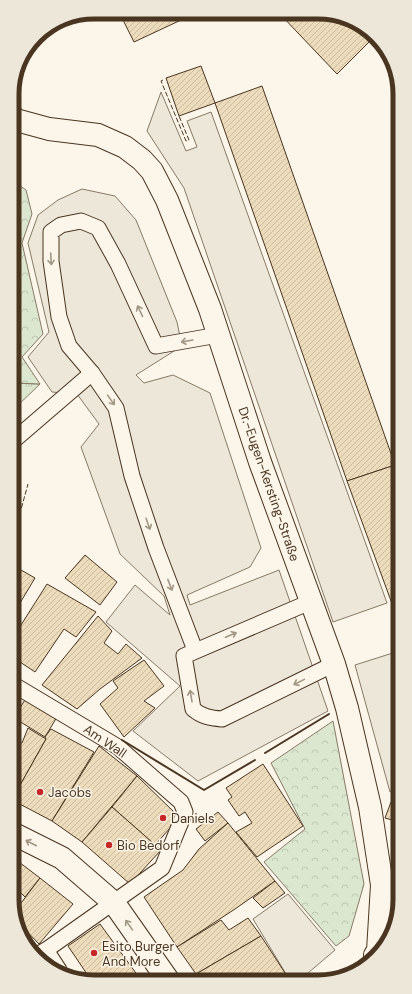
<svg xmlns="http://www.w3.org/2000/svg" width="412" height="994" viewBox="0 0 412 994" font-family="'DM Sans',sans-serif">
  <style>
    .grass { fill: url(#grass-tufts); stroke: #887966 }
    .forest { fill: url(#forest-crowns); stroke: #887966 }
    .parking { fill: #ede7d9; stroke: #887966 }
    .building { fill: url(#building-hatch); stroke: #4a3520 }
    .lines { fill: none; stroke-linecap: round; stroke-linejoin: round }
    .lane-casing { stroke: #4a3520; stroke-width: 17 }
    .street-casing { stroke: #4a3520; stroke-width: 24 }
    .secondary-casing { stroke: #4a3520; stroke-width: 24 }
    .lane { stroke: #fbf6e9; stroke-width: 15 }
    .street { stroke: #fbf6e9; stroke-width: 22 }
    .secondary { stroke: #fbf6e9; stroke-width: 22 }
    .fence { stroke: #4a3520; stroke-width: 1; stroke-dasharray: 5 2; stroke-linecap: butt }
    .wall { stroke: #4a3520; stroke-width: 2 }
    .oneway { stroke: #a29684 }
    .poi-dot { fill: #c62828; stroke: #fbf6e9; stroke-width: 1.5 }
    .labels { text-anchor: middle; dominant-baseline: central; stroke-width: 3; stroke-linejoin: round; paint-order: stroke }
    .street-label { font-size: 13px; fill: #4a3520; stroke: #fbf6e9 }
    .poi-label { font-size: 13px; fill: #4a3520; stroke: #fbf6e9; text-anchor: start }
    .rim { fill: none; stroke: #4a3520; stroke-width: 5 }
  </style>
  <defs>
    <pattern id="grass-tufts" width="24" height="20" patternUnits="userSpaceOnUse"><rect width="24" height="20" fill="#dce7d0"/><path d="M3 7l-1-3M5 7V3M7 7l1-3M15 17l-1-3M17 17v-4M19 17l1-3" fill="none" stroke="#bec7b2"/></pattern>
    <pattern id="forest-crowns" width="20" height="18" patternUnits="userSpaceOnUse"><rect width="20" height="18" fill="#dce7d0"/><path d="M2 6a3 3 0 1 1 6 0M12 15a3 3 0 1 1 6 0" fill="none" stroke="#bec7b2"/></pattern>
    <pattern id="building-hatch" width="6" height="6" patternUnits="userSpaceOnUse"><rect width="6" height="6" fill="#ecdcbc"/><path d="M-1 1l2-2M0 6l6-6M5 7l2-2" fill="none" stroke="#ccbda1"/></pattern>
  </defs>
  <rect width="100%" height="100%" fill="#fbf6e9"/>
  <path class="grass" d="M13 383 40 384 13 410Z"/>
  <g class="forest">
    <path d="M12 180 26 190 32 214 22 243 43 334 22 357 40 384 13 383Z"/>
    <path d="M333 721 364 884 349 936 336 946 264 862 305 829 271 763Z"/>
  </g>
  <g class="parking">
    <path d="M161 92 186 151 197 147 187 121 211 112 387 603 333 622 184 188 147 131Z"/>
    <path d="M82 189 115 196 136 220 177 322 182 346 136 375 144 383 173 375 210 393 261 548 250 567 187 595 190 605 279 570 328 711 198 781 133 731 180 686 106 622 135 585 170 615 164 596 120 554 81 447 99 424 77 394 52 392 28 357 49 332 28 243 38 215 58 200Z"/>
    <path d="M399 651V789L390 792 355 665Z"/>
    <path d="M288 894 335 950 301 979H289L253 919Z"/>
  </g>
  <g class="building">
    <path d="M119 12 196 13 134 42Z"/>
    <path d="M279 13 334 14 375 36 337 74Z"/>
    <path d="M201 66 215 103 179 116 166 78Z"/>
    <path d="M262 86 395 465 347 481 215 103Z"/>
    <path d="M398 464 399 619 398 620 347 481Z"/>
    <path d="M85 555 117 582 100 605 65 578Z"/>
    <path d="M14 566 35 578 14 613Z"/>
    <path d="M47 584 96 612 76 637 64 629 35 672 14 658V636Z"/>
    <path d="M98 616 112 631 104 643 118 654 126 644 142 658 100 689 77 709 42 685Z"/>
    <path d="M144 660 164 686 144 701 155 708 124 737 100 704 118 688 113 681Z"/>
    <path d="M26 698 57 717 45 737 14 718Z"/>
    <path d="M28 728 46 739 14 796V740L22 743Z"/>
    <path d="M51 729 94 752 52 821 14 801V796L46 739 45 737Z"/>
    <path d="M99 746 137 776 82 842 52 821Z"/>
    <path d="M263 764 303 826 257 857 236 832 252 823 245 812 239 816 228 800 232 797 226 788Z"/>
    <path d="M137 776 173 811 171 827 155 845 112 807Z"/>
    <path d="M391 802 400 806V858L392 820 385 818Z"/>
    <path d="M112 807 161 850 130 884 82 842Z"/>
    <path d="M218 812 228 823 205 841 196 829Z"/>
    <path d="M228 823 275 881 235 909 177 947 144 897 183 870 199 849Z"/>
    <path d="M15 859 40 878 25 897 18 890 15 893Z"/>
    <path d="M40 878 73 904 39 944 15 919V911Z"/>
    <path d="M275 881 285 893 263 908 253 898Z"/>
    <path d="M248 918 261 936 196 974 177 947 221 920 229 930Z"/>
    <path d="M100 924 141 980H91L68 946Z"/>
    <path d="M21 928 36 948 32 950 19 929Z"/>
    <path d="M261 936 289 979 200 980 196 974Z"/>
  </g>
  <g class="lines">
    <g class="lane-casing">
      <g id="lane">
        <path d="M13 441 92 373"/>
        <path d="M310 602 184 656 193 709C202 717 211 718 222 719L334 664"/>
        <path d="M195 650 156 548 132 476 116 408 92 373 69 346 59 317 51 261V232L61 225 81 221 98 228 118 264 156 346 218 335"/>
        <path d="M14 685 118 747 181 802 185 812 162 868 46 950 35 956"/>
        <path d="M46 950 59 970"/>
      </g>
    </g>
    <g class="street-casing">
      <path id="street" d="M12 116 16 120 49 129 98 135 125 147 142 160 152 171 167 200 210 309 260 462 334 664 347 708 370 807 382 885 378 951 375 955"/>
    </g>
    <g class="secondary-casing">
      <path id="secondary" d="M14 834 62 858 114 903 168 980"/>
    </g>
    <use href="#lane" class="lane"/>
    <use href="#street" class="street"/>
    <use href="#secondary" class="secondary"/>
    <g class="fence">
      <path d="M163 80 161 81 186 141 189 140 179 116"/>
      <path d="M14 535 28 484"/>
    </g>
    <g class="wall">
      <path d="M122 740 204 790 255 760"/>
      <path d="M265 753 329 714"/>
    </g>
  </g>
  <defs><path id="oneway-shaft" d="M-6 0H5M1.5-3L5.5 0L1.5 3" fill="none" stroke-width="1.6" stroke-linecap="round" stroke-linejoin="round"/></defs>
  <g class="oneway">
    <use href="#oneway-shaft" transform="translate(51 259) rotate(87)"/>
    <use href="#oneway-shaft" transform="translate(140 311) rotate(-115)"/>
    <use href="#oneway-shaft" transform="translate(187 341) rotate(170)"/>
    <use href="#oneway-shaft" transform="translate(111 400) rotate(55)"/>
    <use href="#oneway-shaft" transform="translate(148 524) rotate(71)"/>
    <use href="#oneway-shaft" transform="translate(170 585) rotate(69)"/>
    <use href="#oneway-shaft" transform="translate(231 635) rotate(-23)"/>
    <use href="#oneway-shaft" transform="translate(299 682) rotate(154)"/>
    <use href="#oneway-shaft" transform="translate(191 696) rotate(-100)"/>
    <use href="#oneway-shaft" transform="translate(31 843) rotate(-153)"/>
    <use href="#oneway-shaft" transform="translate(129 925) rotate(-125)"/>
  </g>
  <g class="poi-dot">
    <circle cx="40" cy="792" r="4"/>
    <circle cx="163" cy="818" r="4"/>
    <circle cx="109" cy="845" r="4"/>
    <circle cx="94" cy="953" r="4"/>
  </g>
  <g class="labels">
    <g class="street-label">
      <text transform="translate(269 484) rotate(71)">Dr.-Eugen-Kersting-Straße</text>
      <text transform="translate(105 741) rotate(34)">Am Wall</text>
    </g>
    <g class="poi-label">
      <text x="48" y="792">Jacobs</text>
      <text x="171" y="818">Daniels</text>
      <text x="117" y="845">Bio Bedorf</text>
      <text x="102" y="946">Esito Burger<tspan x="102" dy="15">And More</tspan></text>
    </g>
  </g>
  <path d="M0 0H412V994H0ZM94 19H318A75 75 0 0 1 393 94V900A75 75 0 0 1 318 975H94A75 75 0 0 1 19 900V94A75 75 0 0 1 94 19Z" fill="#ede7d9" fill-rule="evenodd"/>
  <path class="rim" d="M94 19H318A75 75 0 0 1 393 94V900A75 75 0 0 1 318 975H94A75 75 0 0 1 19 900V94A75 75 0 0 1 94 19Z"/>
</svg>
